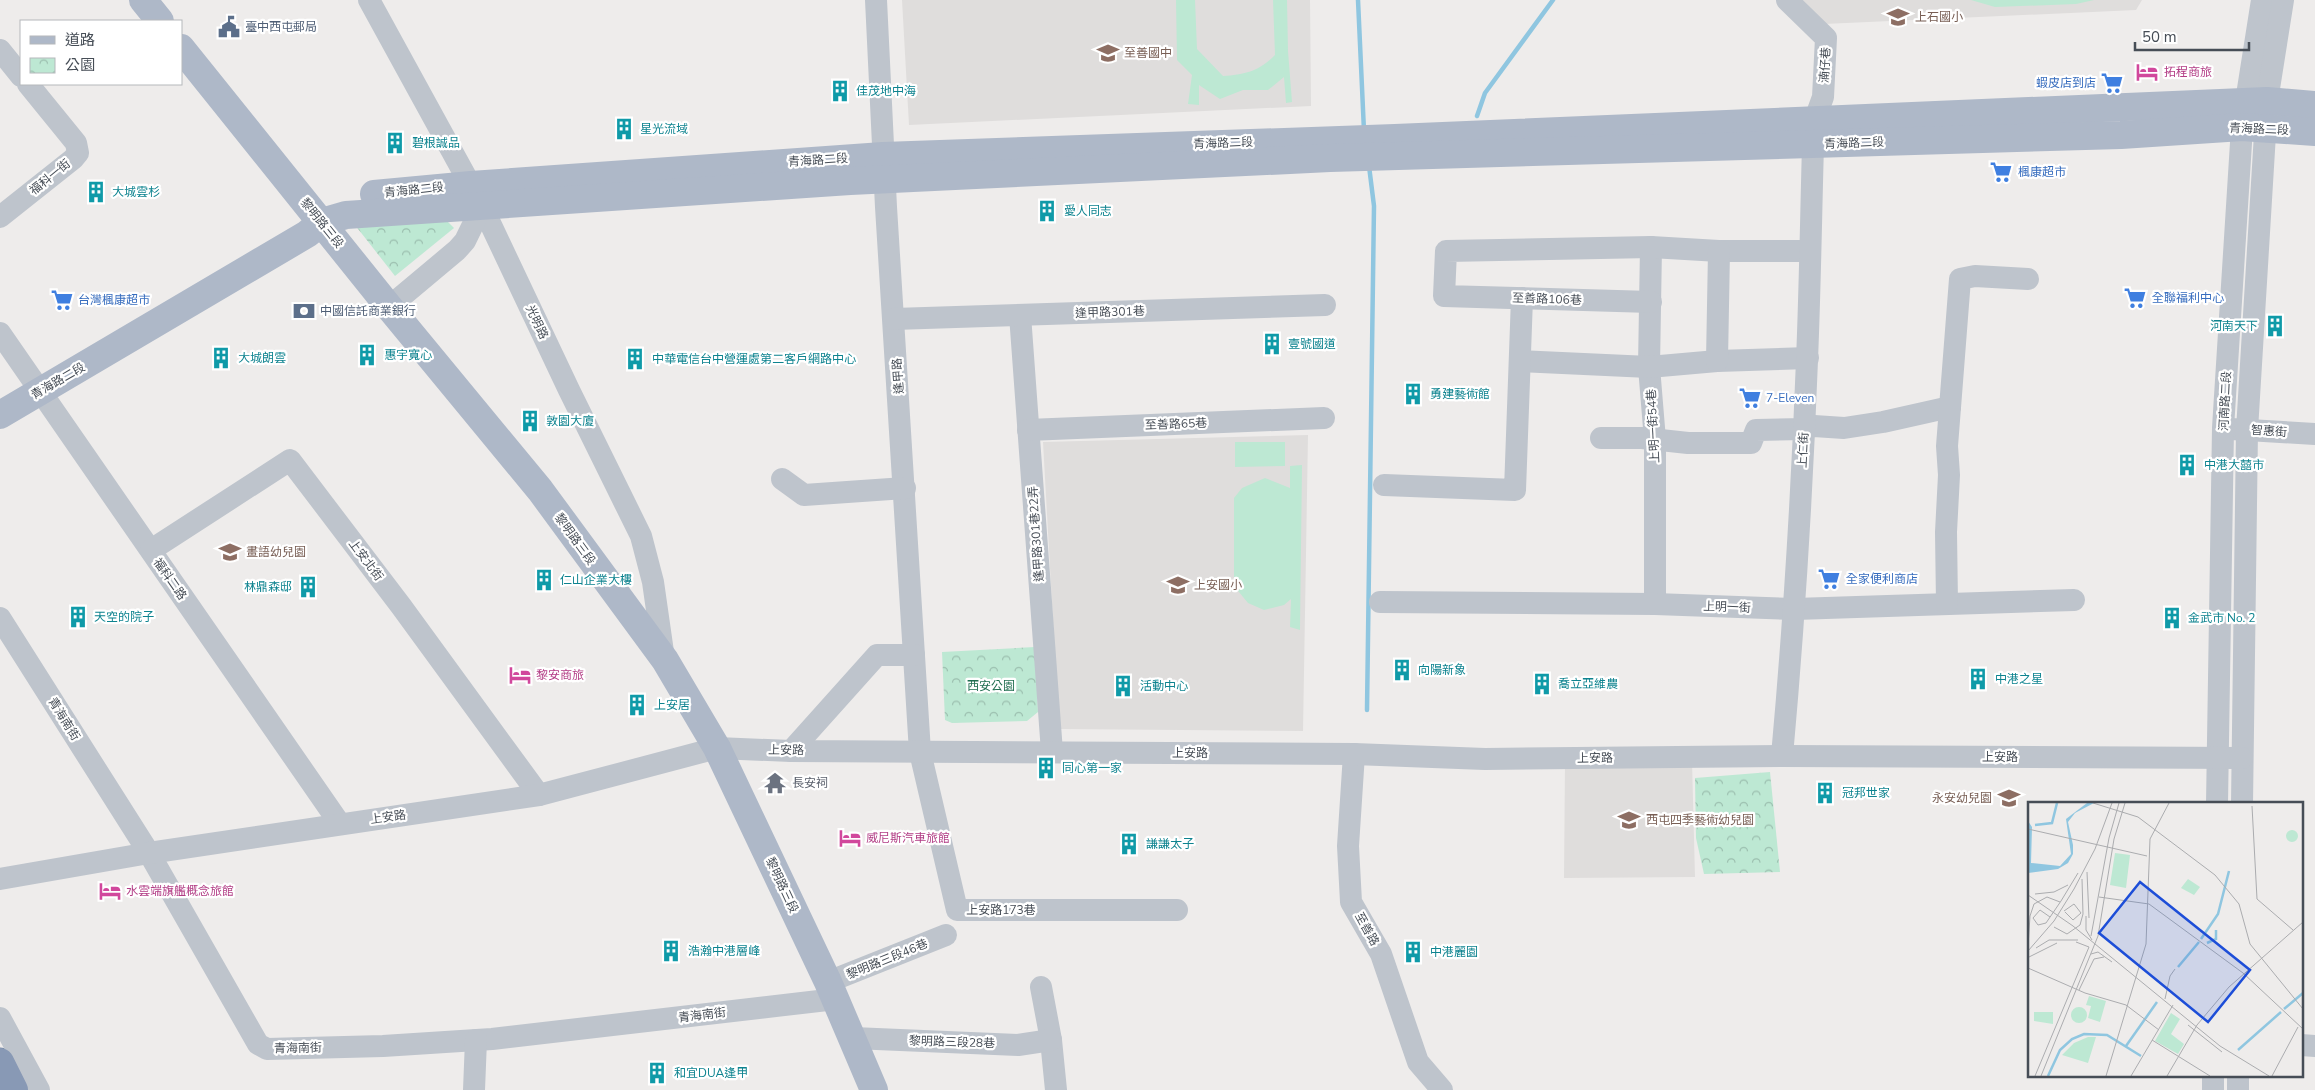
<svg xmlns="http://www.w3.org/2000/svg" width="2315" height="1090" viewBox="0 0 2315 1090" font-family="'Nunito Sans','Noto Sans TC',sans-serif">
  <style>
    .education { fill: #dfdddc }
    .grass { fill: #bde8d3 }
    .park { fill: url(#park-crowns) }
    .lines { fill: none; stroke-linecap: round; stroke-linejoin: round }
    .stream { stroke: #8fc6e0; stroke-width: 4.5 }
    .highway-casing { stroke: #7384a1; stroke-width: 29 }
    .minor { stroke: #bec4cc; stroke-width: 22 }
    .major { stroke: #aeb8c8; stroke-width: 28 }
    .highway { stroke: #8899b5; stroke-width: 28 }
    .labels { text-anchor: middle; dominant-baseline: central; stroke-width: 4.5; stroke-linejoin: round; paint-order: stroke }
    .education-label { font-size: 12px; fill: #785e54; stroke: #fff; text-anchor: start }
    .service-label { font-size: 12px; fill: #4e5e75; stroke: #fff; text-anchor: start }
    .street-label { font-size: 12px; fill: #464d56; stroke: #fff }
    .hotel-label { font-size: 12px; fill: #b23c85; stroke: #fff; text-anchor: start }
    .shop-label { font-size: 12px; fill: #366cbe; stroke: #fff; text-anchor: start }
    .culture-label { font-size: 12px; fill: #0d838f; stroke: #fff; text-anchor: start }
    .park-label { font-size: 12px; fill: #206e50; stroke: #fff }
    .worship-label { font-size: 12px; fill: #5b616d; stroke: #fff; text-anchor: start }
    .inset-river { fill: none; stroke: #8fc6e0; stroke-width: 2.5 }
    .inset-road { fill: none; stroke: #abacaf; stroke-width: 1 }
    .view { fill: #1d4ed8; fill-opacity: 0.15; stroke: #1d4ed8; stroke-width: 2.5 }
    .inset-edge { fill: none; stroke: #464d56; stroke-width: 2.5 }
  </style>
  <defs>
    <pattern id="park-crowns" width="20" height="18" patternUnits="userSpaceOnUse" patternTransform="scale(1.25)"><rect width="20" height="18" fill="#bde8d3"/><path d="M2 6a3 3 0 1 1 6 0M12 15a3 3 0 1 1 6 0" fill="none" stroke="#9bbeae"/></pattern>
  </defs>
  <rect width="100%" height="100%" fill="#eeeceb"/>
  <g class="education">
    <path d="M902 0H1310L1311 106 909 125Z"/>
    <path d="M1798 0H2142L2136 10 1824 24Z"/>
    <path d="M1308 435 1303 731 1059 729 1043 442Z"/>
    <path d="M1692 761 1695 877 1564 878 1565 763Z"/>
  </g>
  <g class="grass">
    <path d="M1176 0H1195L1197 49 1223 76C1245 74 1258 72 1275 55L1273 0H1287L1288 51 1292 102 1286 103 1284 77 1268 90H1243L1220 99 1199 85V105L1188 104 1192 75 1177 60Z"/>
    <path d="M1971 0H2094L2076 4 1995 7Z"/>
    <path d="M1235 442H1285V466L1235 467Z"/>
    <path d="M1302 465 1300 630 1290 627 1291 599 1284 605 1264 610 1248 603 1234 586V498L1242 488 1265 478 1290 488V466Z"/>
  </g>
  <g class="park">
    <path d="M444 218 454 228 395 276 355 225Z"/>
    <path d="M1035 647 1038 712 1027 721 952 723 945 720 942 652Z"/>
    <path d="M1770 772 1780 872 1704 874 1696 838 1695 778Z"/>
  </g>
  <g class="lines">
    <g class="stream">
      <path d="M1358 0 1364 131"/>
      <path d="M1477 116 1485 93 1553 0"/>
      <path d="M1367 710 1374 206 1369 166"/>
    </g>
    <g class="highway-casing">
      <path id="highway" d="M0 1062 14 1090"/>
    </g>
    <g class="minor">
      <path d="M369 0 482 206 569 390 641 536 653 582 664 659"/>
      <path d="M876 0 886 207 920 752 957 910H1177"/>
      <path d="M0 50 21 76"/>
      <path d="M0 217 73 159 78 153 76 143 28 84"/>
      <path d="M1651 247 1649 367 1655 440V604"/>
      <path d="M1651 302 1444 296 1446 251 1651 247 1719 251H1810"/>
      <path d="M389 307 457 250 465 241 482 206"/>
      <path d="M1020 315 1052 752"/>
      <path d="M894 319 1325 305"/>
      <path d="M0 333 340 824"/>
      <path d="M1520 361 1649 367 1717 361 1808 358"/>
      <path d="M1717 361 1719 251"/>
      <path d="M2231 429 2315 434"/>
      <path d="M1028 430 1324 418"/>
      <path d="M1601 438H1642L1688 443H1751L1756 430 1804 429 1814 426 1844 428 1883 422 1950 407"/>
      <path d="M782 479 804 495 905 488"/>
      <path d="M1384 485 1515 490 1522 298"/>
      <path d="M151 550 290 460 401 606 539 795"/>
      <path d="M1380 602 1655 604 1795 609 2074 600"/>
      <path d="M1947 604 1946 532 1949 475 1947 446 1960 279 1975 276 2028 279"/>
      <path d="M0 618 149 853 258 1044 267 1049 383 1046 492 1039 836 999"/>
      <path d="M791 751 877 655H914"/>
      <path d="M1354 754 1348 846 1351 902 1381 954 1418 1062 1442 1090"/>
      <path d="M1782 756C1794 624 1802 492 1807 360 1810 288 1811 216 1813 145L1815 119 1823 97 1826 38 1787 0"/>
      <path d="M2217 804 2223 428 2242 127 2262 0"/>
      <path d="M2242 804 2247 430 2267 101 2283 0"/>
      <path d="M0 879 149 853 539 795 717 748 791 751 1354 754 1485 759 1782 756 2242 758"/>
      <path d="M828 982 946 935"/>
      <path d="M1041 987 1051 1040 1056 1090"/>
      <path d="M0 1018 39 1090"/>
      <path d="M853 1038 1018 1045 1051 1040"/>
      <path d="M2301 1045 2315 1046"/>
      <path d="M474 1090 476 1040"/>
      <path d="M2213 1090V1076"/>
      <path d="M2238 1090V1076"/>
    </g>
    <g class="major">
      <path d="M143 0 160 21"/>
      <path d="M181 48 389 307 540 490 665 660 717 748 828 982 874 1090"/>
      <path d="M374 194 471 185 883 156 1395 138 2267 101 2315 105"/>
      <path d="M0 415 307 234 322 222 346 215 850 181 1330 158 2121 135 2242 127 2315 132"/>
    </g>
    <use href="#highway" class="highway"/>
  </g>
  <defs>
    <g id="school-bare" transform="scale(1.725)"><path d="M0-5L7-2L0 1L-7-2ZM-4 1L0 2.5L4 1V4Q0 6-4 4Z" fill="#8d6e63" stroke="#fff" stroke-width="2.5" paint-order="stroke"/></g>
    <g id="civic-bare" transform="scale(1.725)"><path d="M-.6-6.5H3V-4.5H.6V-3L4-1V1h2V6H-6V1h2V-1L-.6-3ZM-1.2 2.5V6h2.4V2.5Z" fill="#5c6f8a" stroke="#fff" stroke-width="2.5" paint-order="stroke"/></g>
    <g id="hotel-bare" transform="scale(1.725)"><path d="M-6-4.5h1.5V1H6V5H4.5V3h-9V5H-6ZM-4 0a1.8 1.8 0 1 1 3.6 0ZM.5 0V-2.5h3Q6-2.5 6 0Z" fill="#d1479c" stroke="#fff" stroke-width="2.5" paint-order="stroke"/></g>
    <g id="supermarket-bare" transform="scale(1.725)"><path d="M-6-5.5h2.5l.6 2H6L4.5 2H-2.5L-4.4-4H-6ZM-1.5 3.2a1.3 1.3 0 1 0 .1 0ZM3 3.2a1.3 1.3 0 1 0 .1 0Z" fill="#3f7fe0" stroke="#fff" stroke-width="2.5" paint-order="stroke"/></g>
    <g id="building-bare" transform="scale(1.725)"><path d="M-4-6H4V6H1V3H-1V6H-4ZM-2.5-4.3h1.7v1.8h-1.7ZM.8-4.3h1.7v1.8H.8ZM-2.5-1h1.7V.8h-1.7ZM.8-1h1.7V.8H.8Z" fill="#0f9aa8" stroke="#fff" stroke-width="2.5" paint-order="stroke"/></g>
    <g id="bank-bare" transform="scale(1.725)"><path d="M-6-4H6V4H-6ZM0-2.3a2.3 2.3 0 1 0 0 4.6a2.3 2.3 0 1 0 0-4.6Z" fill="#5c6f8a" stroke="#fff" stroke-width="2.5" paint-order="stroke"/></g>
    <g id="temple-bare" transform="scale(1.725)"><path d="M0-6L5-2H3V0L6.5 2.5H4V6H1.5V3h-3V6H-4V2.5H-6.5L-3 0V-2H-5Z" fill="#6b7280" stroke="#fff" stroke-width="2.5" paint-order="stroke"/></g>
  </defs>
  <g fill-rule="evenodd">
    <use href="#school-bare" x="1898" y="17"/>
    <use href="#civic-bare" x="229" y="27"/>
    <use href="#school-bare" x="1108" y="53"/>
    <use href="#hotel-bare" x="2147" y="72"/>
    <use href="#supermarket-bare" x="2112" y="83"/>
    <use href="#building-bare" x="840" y="91"/>
    <use href="#building-bare" x="624" y="129"/>
    <use href="#building-bare" x="395" y="143"/>
    <use href="#supermarket-bare" x="2001" y="172"/>
    <use href="#building-bare" x="96" y="192"/>
    <use href="#building-bare" x="1047" y="211"/>
    <use href="#supermarket-bare" x="2135" y="298"/>
    <use href="#supermarket-bare" x="62" y="300"/>
    <use href="#bank-bare" x="304" y="311"/>
    <use href="#building-bare" x="2275" y="326"/>
    <use href="#building-bare" x="1272" y="344"/>
    <use href="#building-bare" x="367" y="355"/>
    <use href="#building-bare" x="221" y="358"/>
    <use href="#building-bare" x="635" y="359"/>
    <use href="#building-bare" x="1413" y="394"/>
    <use href="#supermarket-bare" x="1750" y="398"/>
    <use href="#building-bare" x="530" y="421"/>
    <use href="#building-bare" x="2187" y="465"/>
    <use href="#school-bare" x="230" y="552"/>
    <use href="#supermarket-bare" x="1829" y="579"/>
    <use href="#building-bare" x="544" y="580"/>
    <use href="#school-bare" x="1178" y="585"/>
    <use href="#building-bare" x="308" y="587"/>
    <use href="#building-bare" x="78" y="617"/>
    <use href="#building-bare" x="2172" y="618"/>
    <use href="#building-bare" x="1402" y="670"/>
    <use href="#hotel-bare" x="520" y="675"/>
    <use href="#building-bare" x="1978" y="679"/>
    <use href="#building-bare" x="1542" y="684"/>
    <use href="#building-bare" x="1123" y="686"/>
    <use href="#building-bare" x="637" y="705"/>
    <use href="#building-bare" x="1046" y="768"/>
    <use href="#temple-bare" x="775" y="783"/>
    <use href="#building-bare" x="1825" y="793"/>
    <use href="#school-bare" x="2009" y="798"/>
    <use href="#school-bare" x="1629" y="820"/>
    <use href="#hotel-bare" x="850" y="838"/>
    <use href="#building-bare" x="1129" y="844"/>
    <use href="#hotel-bare" x="110" y="891"/>
    <use href="#building-bare" x="671" y="951"/>
    <use href="#building-bare" x="1413" y="952"/>
    <use href="#building-bare" x="657" y="1073"/>
  </g>
  <g class="labels">
    <g class="education-label">
      <text x="1915" y="17">上石國小</text>
      <text x="1124" y="53">至善國中</text>
      <text x="246" y="552">畫語幼兒園</text>
      <text x="1194" y="585">上安國小</text>
      <text x="1992" y="798" text-anchor="end">永安幼兒園</text>
      <text x="1646" y="820">西屯四季藝術幼兒園</text>
    </g>
    <g class="service-label">
      <text x="245" y="27">臺中西屯郵局</text>
      <text x="320" y="311">中國信託商業銀行</text>
    </g>
    <g class="street-label">
      <text transform="translate(1825 65) rotate(-87)">湳仔巷</text>
      <text transform="translate(2259 129) rotate(2)">青海路二段</text>
      <text transform="translate(1223 143) rotate(-2)">青海路二段</text>
      <text transform="translate(1854 143) rotate(-2)">青海路二段</text>
      <text transform="translate(818 160) rotate(-4)">青海路二段</text>
      <text transform="translate(50 177) rotate(-39)">福科一街</text>
      <text transform="translate(414 190) rotate(-6)">青海路二段</text>
      <text transform="translate(322 223) rotate(51)">黎明路三段</text>
      <text transform="translate(1547 299) rotate(2)">至善路106巷</text>
      <text transform="translate(1110 312) rotate(-2)">逢甲路301巷</text>
      <text transform="translate(537 322) rotate(65)">光明路</text>
      <text transform="translate(898 376) rotate(-94)">逢甲路</text>
      <text transform="translate(58 381) rotate(-30)">青海路二段</text>
      <text transform="translate(2225 401) rotate(-87)">河南路二段</text>
      <text transform="translate(1176 424) rotate(-2)">至善路65巷</text>
      <text transform="translate(1653 426) rotate(-93)">上明一街54巷</text>
      <text transform="translate(2269 431) rotate(4)">智惠街</text>
      <text transform="translate(1803 450) rotate(-87)">上仁街</text>
      <text transform="translate(1036 534) rotate(-94)">逢甲路301巷22弄</text>
      <text transform="translate(575 539) rotate(54)">黎明路三段</text>
      <text transform="translate(366 560) rotate(53)">上安北街</text>
      <text transform="translate(170 579) rotate(55)">福科二路</text>
      <text transform="translate(1727 607) rotate(2)">上明一街</text>
      <text transform="translate(64 719) rotate(58)">青海南街</text>
      <text transform="translate(786 750) rotate(1)">上安路</text>
      <text x="1190" y="753">上安路</text>
      <text x="2000" y="757">上安路</text>
      <text transform="translate(1595 758) rotate(-1)">上安路</text>
      <text transform="translate(388 817) rotate(-8)">上安路</text>
      <text transform="translate(782 885) rotate(65)">黎明路三段</text>
      <text x="1001" y="910">上安路173巷</text>
      <text transform="translate(1367 929) rotate(61)">至善路</text>
      <text transform="translate(887 959) rotate(-22)">黎明路三段46巷</text>
      <text transform="translate(702 1015) rotate(-7)">青海南街</text>
      <text transform="translate(952 1042) rotate(2)">黎明路三段28巷</text>
      <text transform="translate(298 1048) rotate(-1)">青海南街</text>
    </g>
    <g class="hotel-label">
      <text x="2164" y="72">拓程商旅</text>
      <text x="536" y="675">黎安商旅</text>
      <text x="866" y="838">威尼斯汽車旅館</text>
      <text x="126" y="891">水雲端旗艦概念旅館</text>
    </g>
    <g class="shop-label">
      <text x="2096" y="83" text-anchor="end">蝦皮店到店</text>
      <text x="2018" y="172">楓康超市</text>
      <text x="2152" y="298">全聯福利中心</text>
      <text x="78" y="300">台灣楓康超市</text>
      <text x="1766" y="398">7-Eleven</text>
      <text x="1846" y="579">全家便利商店</text>
    </g>
    <g class="culture-label">
      <text x="856" y="91">佳茂地中海</text>
      <text x="640" y="129">星光流域</text>
      <text x="412" y="143">碧根誠品</text>
      <text x="112" y="192">大城雲杉</text>
      <text x="1064" y="211">愛人同志</text>
      <text x="2258" y="326" text-anchor="end">河南天下</text>
      <text x="1288" y="344">壹號國道</text>
      <text x="384" y="355">惠宇寬心</text>
      <text x="238" y="358">大城朗雲</text>
      <text x="652" y="359">中華電信台中營運處第二客戶網路中心</text>
      <text x="1430" y="394">勇建藝術館</text>
      <text x="546" y="421">敦園大廈</text>
      <text x="2204" y="465">中港大囍市</text>
      <text x="560" y="580">仁山企業大樓</text>
      <text x="292" y="587" text-anchor="end">林鼎森邸</text>
      <text x="94" y="617">天空的院子</text>
      <text x="2188" y="618">金武市 No. 2</text>
      <text x="1418" y="670">向陽新象</text>
      <text x="1995" y="679">中港之星</text>
      <text x="1558" y="684">喬立亞維農</text>
      <text x="1140" y="686">活動中心</text>
      <text x="654" y="705">上安居</text>
      <text x="1062" y="768">同心第一家</text>
      <text x="1842" y="793">冠邦世家</text>
      <text x="1146" y="844">謙謙太子</text>
      <text x="688" y="951">浩瀚中港層峰</text>
      <text x="1430" y="952">中港麗園</text>
      <text x="674" y="1073">和宜DUA逢甲</text>
    </g>
    <g class="park-label">
      <text x="991" y="686">西安公園</text>
    </g>
    <g class="worship-label">
      <text x="792" y="783">長安祠</text>
    </g>
  </g>
  <g transform="translate(2028 802)">
    <rect width="275" height="275" fill="#eeeceb"/>
    <path d="M61 194 78 199 72 220 60 216 63 204 58 203ZM43 213a8 8 0 1 1 16 0a8 8 0 1 1-16 0ZM6 210H25V222L6 219Z" fill="#bde8d3"/>
    <path d="M258 34a6 6 0 1 1 12 0a6 6 0 1 1-12 0ZM87 51 102 53 98 86 82 83ZM160 77 172 85 166 93 153 86ZM143 211 152 217 143 232 156 242 150 252 127 239ZM60 235H68L60 261 34 253 46 241Z" fill="#bde8d3"/>
    <path d="M59 1H66L47 11 40 20 45 43V52L40 61 30 67 0 71V19L4 25 3 61 32 64 43 52 38 17Z" fill="#8fc6e0"/>
    <path class="inset-river" d="M7 23 24 21 29 1M173 137 190 112 201 69M179 141 188 137V128M150 165 171 140M256 207 275 191M98 244 129 200M210 248 253 210M20 274 32 248 44 237 56 232 79 233 113 254"/>
    <path class="inset-road" d="M65 1 110 15 187 73 211 102 222 142 275 207M224 4 229 97 265 128M0 27 119 54M59 70 61 116M7 92 26 90 40 83M0 93 45 124 192 244 241 274M71 95 121 102 215 171 275 227M36 109 46 102 53 111 45 118 37 110M58 114V128L64 138M22 115 12 108 5 116 10 123 18 121 33 99 50 71M26 125 39 132 52 123 55 112 54 77M63 134 81 36 91 1M0 144 2 114 6 102 19 95 32 100M8 146 21 138H50M0 149 26 119 46 87 67 47 84 1M63 152 70 150 84 160M1 155 29 141M0 166 57 191 98 203 131 228M51 188 66 157 76 155M137 197 142 174 147 167M160 223 194 250M124 238 182 274M7 274 61 145 48 140M13 274 70 134 86 37 97 1M78 274 118 142 122 37 141 1M103 274 145 203M139 274 169 223 201 185 275 120M244 274 270 225"/>
    <path class="view" d="M112 80 222 168 180 220 71 131Z"/>
    <rect width="275" height="275" class="inset-edge"/>
  </g>
  <rect x="20" y="20" width="162" height="65" fill="#ffffff" stroke="#b5b8bb"/>
  <rect x="30" y="36" width="25" height="8" fill="#aeb8c8" stroke="#b5b8bb"/>
  <text x="65" y="45" font-size="15" fill="#464d56">道路</text>
  <rect x="30" y="58" width="25" height="15" fill="url(#park-crowns)" stroke="#b5b8bb"/>
  <text x="65" y="70" font-size="15" fill="#464d56">公園</text>
  <path d="M2135 42v8h114v-8" fill="none" stroke="#464d56" stroke-width="2.5"/>
  <text x="2142" y="42" font-size="15" fill="#464d56" stroke="#ffffff" stroke-width="4" paint-order="stroke">50 m</text>
</svg>
